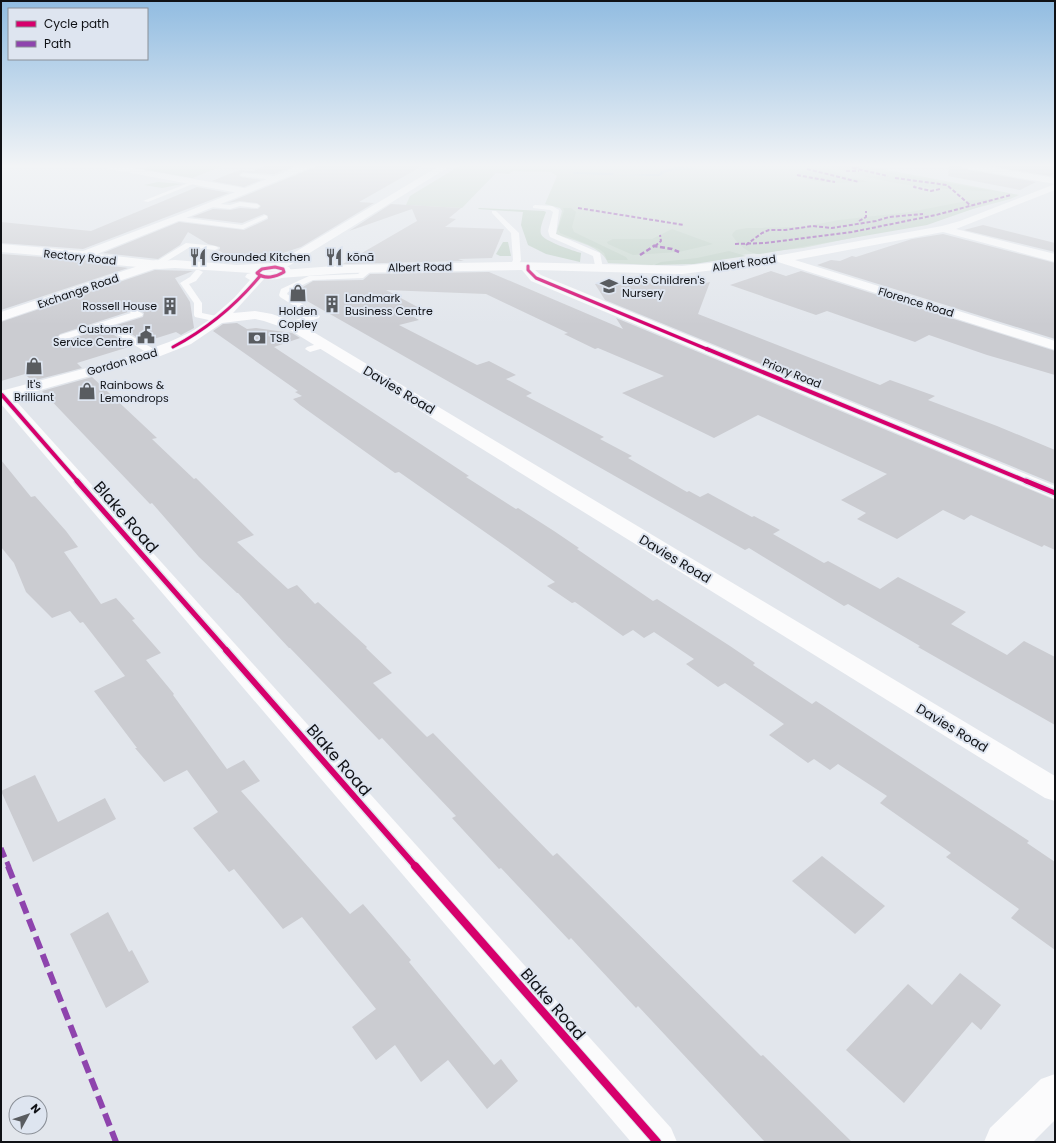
<svg xmlns="http://www.w3.org/2000/svg" width="1056" height="1143" viewBox="0 0 1056 1143" font-family="Poppins,sans-serif">
  <style>
    .green { fill: #c8d7ce }
    .forest { fill: #bdcfc4 }
    .lines { fill: none; stroke-linecap: round; stroke-linejoin: round }
    .stream { fill: #aec9d7; fill-rule: evenodd }
    .building { fill: #cbccd1 }
    .service { fill: #fbfbfc; fill-rule: evenodd }
    .minor { fill: #fbfbfc; fill-rule: evenodd }
    .tertiary { fill: #fbfbfc; fill-rule: evenodd }
    .quiet-far3 { stroke: #8e44ad; stroke-width: 2; stroke-dasharray: 4 2; stroke-linecap: butt }
    .quiet-far2 { stroke: #8e44ad; stroke-width: 2.5; stroke-dasharray: 5 2.5; stroke-linecap: butt }
    .quiet-far1 { stroke: #8e44ad; stroke-width: 5; stroke-dasharray: 10 5; stroke-linecap: butt }
    .quiet { stroke: #8e44ad; stroke-width: 6; stroke-dasharray: 13 6; stroke-linecap: butt }
    .cycleway-far4-casing { stroke: #dee5f0; stroke-width: 4.5 }
    .cycleway-far3-casing { stroke: #dee5f0; stroke-width: 6 }
    .cycleway-far2-casing { stroke: #dee5f0; stroke-width: 8 }
    .cycleway-far1-casing { stroke: #dee5f0; stroke-width: 9 }
    .cycleway-casing { stroke: #dee5f0; stroke-width: 10 }
    .cycleway-far4 { stroke: #d6006c; stroke-width: 3 }
    .cycleway-far3 { stroke: #d6006c; stroke-width: 4 }
    .cycleway-far2 { stroke: #d6006c; stroke-width: 5 }
    .cycleway-far1 { stroke: #d6006c; stroke-width: 6 }
    .cycleway { stroke: #d6006c; stroke-width: 8 }
    .labels { text-anchor: middle; dominant-baseline: central; stroke-width: 4; stroke-linejoin: round; paint-order: stroke }
    .far-street-label { font-size: 11px; fill: #0f1115; stroke: #dee5f0 }
    .far-poi-label { font-size: 11px; fill: #0f1115; stroke: #dee5f0; text-anchor: start }
    .street-label { font-size: 13px; fill: #0f1115; stroke: #dee5f0 }
    .near-street-label { font-size: 16px; fill: #0f1115; stroke: #dee5f0 }
  </style>
  <rect width="100%" height="100%" fill="#e2e6ec"/>
  <g class="green">
    <path d="M152 165H225L192 178 142 169Z"/>
    <path d="M461 165H861L1019 195 1010 199 910 226 803 248 652 265 608 263C601 245 573 241 556 234L562 211 560 208 545 204 557 176 551 172 513 171 509 174 496 173 462 208 406 205 410 196Z"/>
    <path d="M158 182 182 184 162 188 144 185Z"/>
  </g>
  <g class="forest">
    <path d="M827 165H849L992 191C936 190 879 184 827 165Z"/>
    <path d="M814 168H826L847 177 869 182C851 182 813 186 797 175L799 172Z"/>
    <path d="M1001 199 927 225 760 254C750 255 737 244 732 235L733 233 736 230 747 228 802 227 839 220 910 212 972 200Z"/>
    <path d="M479 208 544 211 546 212C544 218 539 229 541 234 543 241 574 251 581 253L580 262 546 254 528 245 521 225 523 212 478 209Z"/>
    <path d="M563 208H571L576 212 572 227 574 232 626 257 628 260H607L604 253 599 249 560 233 558 229 564 211Z"/>
    <path d="M672 229 713 244 679 252 633 255 608 244 607 242 613 239H652Z"/>
    <path d="M503 242H508L511 256H500L496 254Z"/>
    <path d="M729 251 746 256 694 264 654 265 661 262 697 258Z"/>
  </g>
  <g class="lines">
    <g class="stream">
      <path d="M676 167 698 168C685 173 673 166 660 176L618 175 659 174 661 171Z"/>
      <path d="M574 172 612 173 614 174 612 175 573 174Z"/>
    </g>
  </g>
  <g class="building">
    <path d="M267 165H298L274 174 242 172 239 175 241 177 261 180 244 187 212 181 239 170 253 171Z"/>
    <path d="M316 165H424L359 202 374 203 301 247 262 260 246 262H238L218 250 220 249V247L208 244 188 232 180 245 158 259 103 253 179 222 244 230 268 219V216L264 214 242 223 192 217 213 209 230 210 240 208 258 209 261 206 257 203 240 201 227 203 313 168Z"/>
    <path d="M949 165H958L964 169 1036 182 1020 190 948 176Z"/>
    <path d="M984 165H1055V173L1050 176Z"/>
    <path d="M197 187 229 193 83 249 1 243V222L91 231Z"/>
    <path d="M391 204 461 208 449 218 456 219 445 227 504 229 492 258 458 259 464 261 343 264 417 221 412 209 349 231Z"/>
    <path d="M983 225 1055 243V252L964 230Z"/>
    <path d="M943 234 1055 263V339L817 265 831 260 840 261 852 256 856 257 912 239Z"/>
    <path d="M1 254 84 260 105 265 128 268 1 310Z"/>
    <path d="M155 270 193 271 175 278 190 302 194 328 181 335 176 332 144 342 117 325 143 317 144 313 128 304 122 308 128 312 60 334 57 337 63 341 104 329 132 346 77 363 82 368 32 381 25 374 1 381V322Z"/>
    <path d="M771 271 786 276 801 271 1055 351V375L987 355 929 335 915 342 827 311 816 315 730 285Z"/>
    <path d="M489 272 623 329 616 318 1055 500V550L1044 545 1042 547 971 515 964 520 943 510 897 539 857 519 866 513 841 500 887 474 758 415 714 438 622 393 664 376 598 348 595 349 564 334 568 333 486 294 386 290 425 311 411 315 419 320 399 325 477 365 489 361 516 375 506 379 532 393 526 396 604 437 600 439 632 456 628 458 687 492 689 491 700 497 708 493 752 517 754 516 780 530 773 534 824 563 828 561 880 589 898 577 966 612 951 624 1007 655 1024 641 1055 657V725L918 647 920 646 848 604 844 606 749 548 745 550 293 293 313 281 363 280 370 274Z"/>
    <path d="M643 280 645 283 668 282 671 284 690 282 693 286 710 282 698 314 880 385 890 380 935 396 928 400 997 426 1055 450V484L605 300 595 284Z"/>
    <path d="M237 323 247 329 256 328 292 333 300 338 274 347 469 476 466 477 516 509 518 508 554 531 579 548 577 549 653 601 657 599 730 646 755 663 753 665 812 704 816 701 1029 841 1027 843 1055 862V950L1011 918 1019 909 946 857 951 853 880 803 887 796 838 764 830 770 814 759 808 763 769 735 784 724 725 683 718 687 686 664 694 659 654 632 644 638 633 630 623 636 575 602 572 603 547 586 555 582 512 551 399 472 395 473 300 405 293 399 302 396 295 392 298 391 213 331 223 324Z"/>
    <path d="M92 377 157 438 152 439 194 479 196 478 254 535 237 542 288 589 297 585 315 604 318 602 367 647 366 648 392 673 373 683 427 737 433 733 553 856 557 853 761 1056 763 1055 852 1142H765L638 1006 636 1008 571 938 569 940 501 868 499 869 452 818 456 816 382 738 379 740 290 648H289L238 593H237L199 557 152 503 150 504 42 391Z"/>
    <path d="M1 460 31 497 35 496 66 531 78 547 64 552 101 604 116 598 135 619 132 620 161 653 146 660 174 694 173 695 227 769 244 760 260 781 241 791 350 914 363 904 411 960 409 962 494 1065 501 1059 518 1081 487 1109 448 1060 421 1082 395 1045 376 1060 352 1027 376 1009 302 917 283 929 234 869 229 872 193 828 218 812 187 770 164 782 135 748H137L94 691 125 676 83 622 80 623 70 611 52 618 26 592 14 563 1 547Z"/>
    <path d="M35 775 58 822 105 798 116 819 33 862 1 791Z"/>
    <path d="M822 856 885 906 855 934 792 881Z"/>
    <path d="M108 912 129 952 132 950 149 982 106 1008 70 934Z"/>
    <path d="M960 973 1001 1005 981 1030 972 1022 904 1103 846 1050 908 984 932 1005Z"/>
  </g>
  <g class="lines">
    <g class="service">
      <path d="M243 173 274 176 277 178 274 180 241 176 240 175Z"/>
      <path d="M193 181 198 182 148 202 143 201Z"/>
      <path d="M240 202 257 204 260 206 257 208 240 206 230 209 211 207 208 205 211 203 230 205Z"/>
      <path d="M535 205 552 206 559 210 556 234 600 253 603 268 602 270H596L593 256 550 237 548 231 553 212 550 210 533 208V206Z"/>
      <path d="M492 211H496L519 233 521 260 517 268H514L510 266 513 260 511 233 492 213Z"/>
      <path d="M265 215 267 216V218L243 229 180 221 177 219 180 217 242 225Z"/>
      <path d="M186 243 215 246 219 248 215 250 190 247 159 266H153L152 264Z"/>
      <path d="M368 266H374L375 268 363 278 313 280 288 292 287 294 320 316 319 318 299 325H293L291 323 293 321 309 315 280 297 279 295 281 289 309 276 358 274Z"/>
      <path d="M196 270H199L203 272 196 281 189 284 202 303V313L221 317 222 319 221 321 218 322 195 317 194 315V303L180 283 190 277Z"/>
      <path d="M128 305 143 314 142 316 113 325 157 351 159 353 157 355H151L104 327 63 340 58 337 60 335 131 313 124 308Z"/>
      <path d="M324 342 327 343 329 345 327 347 310 352 305 349 307 347Z"/>
    </g>
    <g class="minor">
      <path d="M102 165H116L244 188 249 191 244 194 109 169Z"/>
      <path d="M441 165H452L282 270 347 265 514 262 682 266 781 255 942 226 960 221 1055 184V190L956 229 1055 254V262L943 232 795 260 1055 341V350L778 262 682 274 535 270 541 275 1055 486V499L531 281 522 270 347 273 280 278 276 277 274 274 278 271 275 270 273 267 275 264Z"/>
      <path d="M959 165H977L1055 178V184L964 168Z"/>
      <path d="M156 260 160 261 162 264 160 267 1 321V312Z"/>
      <path d="M1 390 8 392 671 1128 677 1142H631L1 404Z"/>
      <path d="M1055 1074V1120L1033 1142H984L990 1128 1041 1079Z"/>
    </g>
    <path class="tertiary" d="M301 165H314L312 167 97 254 159 261 175 260 237 265 275 263 289 267 291 270C285 280 275 280 264 279L233 313 255 311 272 314 300 324 1055 776V801L1045 798 290 330 264 321 255 319 222 323 191 344 158 357 1 401V391L124 358 169 342 191 332 209 320 234 298 250 280 245 277 247 274 251 273 175 268 159 269 105 264 84 259 1 252V244L83 251 186 212ZM271 271H277L266 272Z"/>
    <g class="quiet-far3">
      <path d="M845 165 858 167 853 168 888 176"/>
      <path d="M807 169 859 182"/>
      <path d="M846 171H859"/>
      <path d="M797 175 835 182"/>
      <path d="M895 178 947 185 971 206"/>
      <path d="M915 186 914 187 931 191 940 189"/>
      <path d="M578 208 684 225"/>
      <path d="M859 221 866 217V211"/>
      <path d="M735 244 765 243 852 232 936 215 1011 195"/>
      <path d="M746 245 762 233 769 230H785L813 226 832 228 876 221 889 217 923 214"/>
      <path d="M655 246 661 241 660 235"/>
    </g>
    <g class="quiet-far2">
      <path d="M655 245 654 246 672 249 679 252"/>
      <path d="M640 255 654 246"/>
    </g>
    <path class="quiet-far1" d="M1 848 9 867"/>
    <path class="quiet" d="M8 866 116 1142"/>
    <g class="cycleway-far4-casing">
      <g id="cycleway-far4">
        <path d="M528 266V270L536 278 709 350"/>
        <path d="M275 267 283 269 284 272C276 277 265 280 257 273L262 269Z"/>
        <path d="M173 347C207 329 235 306 260 276"/>
      </g>
    </g>
    <g class="cycleway-far3-casing">
      <g id="cycleway-far3">
        <path d="M707 349 1028 482"/>
        <path d="M2 395 78 482"/>
      </g>
    </g>
    <g class="cycleway-far2-casing">
      <g id="cycleway-far2">
        <path d="M77 481 227 651"/>
        <path d="M1026 481 1055 493"/>
      </g>
    </g>
    <g class="cycleway-far1-casing">
      <path id="cycleway-far1" d="M226 650 416 867"/>
    </g>
    <g class="cycleway-casing">
      <path id="cycleway" d="M415 866 657 1142"/>
    </g>
    <use href="#cycleway-far4" class="cycleway-far4"/>
    <use href="#cycleway-far3" class="cycleway-far3"/>
    <use href="#cycleway-far2" class="cycleway-far2"/>
    <use href="#cycleway-far1" class="cycleway-far1"/>
    <use href="#cycleway" class="cycleway"/>
  </g>
  <linearGradient id="sky" x2="0" y2="1"><stop stop-color="#91bce1"/><stop offset="0.51" stop-color="#f2f4f6"/><stop offset="1" stop-color="#f2f4f6" stop-opacity="0"/></linearGradient>
  <rect width="1056" height="325" fill="url(#sky)"/>
  <defs>
    <g id="restaurant-bare" transform="scale(1.38)"><path d="M-5-6h1v4h1v-4h1v4h1v-4h1v5L-1.5 .5V6h-2V.5L-5-1ZM5-6V6H3V1.5H1.5Q1.5-4 5-6Z" fill="#595c60" stroke="#dee5f0" stroke-width="2.5" paint-order="stroke"/></g>
    <g id="school-bare" transform="scale(1.38)"><path d="M0-5L7-2L0 1L-7-2ZM-4 1L0 2.5L4 1V4Q0 6-4 4Z" fill="#595c60" stroke="#dee5f0" stroke-width="2.5" paint-order="stroke"/></g>
    <g id="shop-bare" transform="scale(1.38)"><path d="M-5-2.5h2.3a2.7 3.5 0 0 1 5.4 0H5L5.5 6h-11ZM-1.5-2.5h3a1.5 2.3 0 0 0-3 0Z" fill="#595c60" stroke="#dee5f0" stroke-width="2.5" paint-order="stroke"/></g>
    <g id="building-bare" transform="scale(1.38)"><path d="M-4-6H4V6H1V3H-1V6H-4ZM-2.5-4.3h1.7v1.8h-1.7ZM.8-4.3h1.7v1.8H.8ZM-2.5-1h1.7V.8h-1.7ZM.8-1h1.7V.8H.8Z" fill="#595c60" stroke="#dee5f0" stroke-width="2.5" paint-order="stroke"/></g>
    <g id="civic-bare" transform="scale(1.38)"><path d="M-.6-6.5H3V-4.5H.6V-3L4-1V1h2V6H-6V1h2V-1L-.6-3ZM-1.2 2.5V6h2.4V2.5Z" fill="#595c60" stroke="#dee5f0" stroke-width="2.5" paint-order="stroke"/></g>
    <g id="bank-bare" transform="scale(1.38)"><path d="M-6-4H6V4H-6ZM0-2.3a2.3 2.3 0 1 0 0 4.6a2.3 2.3 0 1 0 0-4.6Z" fill="#595c60" stroke="#dee5f0" stroke-width="2.5" paint-order="stroke"/></g>
  </defs>
  <g fill-rule="evenodd">
    <use href="#restaurant-bare" x="198" y="257"/>
    <use href="#restaurant-bare" x="334" y="257"/>
    <use href="#school-bare" x="609" y="286"/>
    <use href="#shop-bare" x="298" y="293"/>
    <use href="#building-bare" x="332" y="304"/>
    <use href="#building-bare" x="170" y="306"/>
    <use href="#civic-bare" x="146" y="335"/>
    <use href="#bank-bare" x="257" y="338"/>
    <use href="#shop-bare" x="34" y="366"/>
    <use href="#shop-bare" x="87" y="391"/>
  </g>
  <g class="labels">
    <g class="far-street-label">
      <text transform="translate(80 257) rotate(6)">Rectory Road</text>
      <text transform="translate(744 263) rotate(-8)">Albert Road</text>
      <text transform="translate(420 267) rotate(-1)">Albert Road</text>
      <text transform="translate(78 291) rotate(-19)">Exchange Road</text>
      <text transform="translate(916 302) rotate(17)">Florence Road</text>
      <text transform="translate(122 362) rotate(-16)">Gordon Road</text>
      <text transform="translate(792 373) rotate(22)">Priory Road</text>
    </g>
    <g class="far-poi-label">
      <text x="211" y="257">Grounded Kitchen</text>
      <text x="347" y="257">kōnā</text>
      <text x="622" y="280">Leo's Children's<tspan x="622" dy="13">Nursery</tspan></text>
      <text x="345" y="298">Landmark<tspan x="345" dy="13">Business Centre</tspan></text>
      <text x="157" y="306" text-anchor="end">Rossell House</text>
      <text x="298" y="311" text-anchor="middle">Holden<tspan x="298" dy="13">Copley</tspan></text>
      <text x="133" y="329" text-anchor="end">Customer<tspan x="133" dy="13">Service Centre</tspan></text>
      <text x="270" y="338">TSB</text>
      <text x="34" y="384" text-anchor="middle">It's<tspan x="34" dy="13">Brilliant</tspan></text>
      <text x="100" y="385">Rainbows &amp;<tspan x="100" dy="13">Lemondrops</tspan></text>
    </g>
    <g class="street-label">
      <text transform="translate(399 390) rotate(31)">Davies Road</text>
      <text transform="translate(675 559) rotate(31)">Davies Road</text>
      <text transform="translate(952 728) rotate(31)">Davies Road</text>
    </g>
    <g class="near-street-label">
      <text transform="translate(126 517) rotate(49)">Blake Road</text>
      <text transform="translate(339 760) rotate(49)">Blake Road</text>
      <text transform="translate(553 1004) rotate(49)">Blake Road</text>
    </g>
  </g>
  <rect width="1056" height="1143" fill="none" stroke="#0f1115" stroke-width="4"/>
  <rect x="8" y="8" width="140" height="52" fill="#dee5f0" stroke="#8b9098"/>
  <rect x="16" y="21" width="20" height="6" fill="#d6006c" stroke="#8b9098"/>
  <text x="44" y="28" font-size="12" fill="#0f1115">Cycle path</text>
  <rect x="16" y="41" width="20" height="6" fill="#8e44ad" stroke="#8b9098"/>
  <text x="44" y="48" font-size="12" fill="#0f1115">Path</text>
  <g transform="translate(28 1115) rotate(50)"><circle r="19" fill="#dee5f0" stroke="#8b9098"/>
  <path d="M0-3L7 15L0 10L-7 15Z" fill="#595c60"/>
  <text y="-6" font-size="11" font-weight="bold" text-anchor="middle" fill="#0f1115">N</text>
  </g>
</svg>
